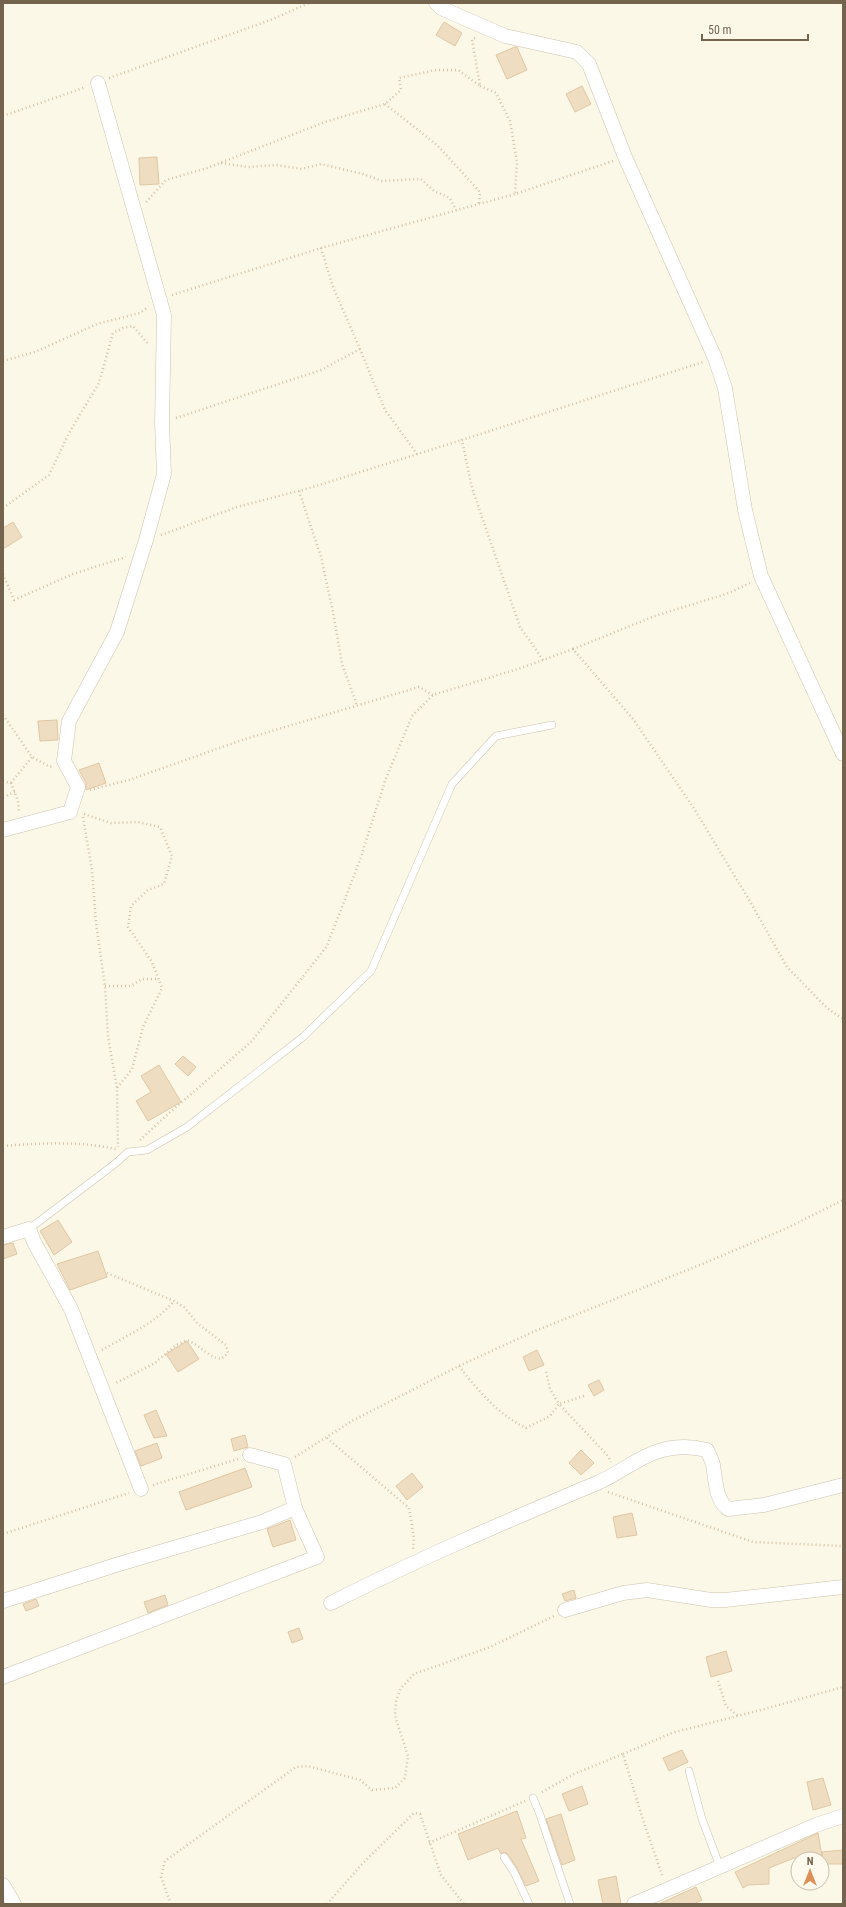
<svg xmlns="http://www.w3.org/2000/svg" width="846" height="1907" viewBox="0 0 846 1907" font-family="'Roboto Condensed',sans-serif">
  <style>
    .building { fill: #efddc1; stroke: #e1c7a2 }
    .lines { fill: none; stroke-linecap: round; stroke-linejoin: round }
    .lane-casing { stroke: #cdc2ae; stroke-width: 8 }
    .street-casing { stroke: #cdc2ae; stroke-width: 15 }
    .path { stroke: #d4c1a4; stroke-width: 2.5; stroke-dasharray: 1 3; stroke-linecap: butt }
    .lane { stroke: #fff; stroke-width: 7 }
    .street { stroke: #fff; stroke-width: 14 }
  </style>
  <rect width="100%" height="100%" fill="#fbf8e8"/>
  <g class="building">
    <path d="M444 22 462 33 455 46 436 35Z"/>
    <path d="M515 47H517L527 70 507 79 496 55Z"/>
    <path d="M582 86 591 104 575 112 566 94Z"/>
    <path d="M157 157 159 184 140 185 139 158Z"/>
    <path d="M13 522 22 537 3 549V528Z"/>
    <path d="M57 720 58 740 40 741 38 721Z"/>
    <path d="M99 763 106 783 86 790V783L79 770Z"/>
    <path d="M183 1056 196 1067 188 1076 175 1064Z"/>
    <path d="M159 1065 181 1102 148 1121 136 1101 151 1092 141 1076Z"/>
    <path d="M58 1220 72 1242 54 1255 40 1231Z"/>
    <path d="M13 1243 17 1254 3 1259V1245Z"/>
    <path d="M98 1251 107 1277 70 1290 57 1264Z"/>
    <path d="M187 1341 199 1359 178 1372 166 1354Z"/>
    <path d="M537 1350 544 1365 529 1371 523 1357Z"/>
    <path d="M599 1380 604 1390 594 1396 588 1385Z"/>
    <path d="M156 1410 167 1436 154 1438 144 1415Z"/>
    <path d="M245 1435 248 1447 234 1451 231 1439Z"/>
    <path d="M157 1443 162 1458 141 1466 135 1451Z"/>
    <path d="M581 1450 594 1463 581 1475 569 1463Z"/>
    <path d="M245 1468 252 1487 186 1510 179 1492Z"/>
    <path d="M412 1473 423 1487 407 1500 396 1486Z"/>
    <path d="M632 1513 637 1535 617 1538 613 1517Z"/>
    <path d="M290 1520 296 1540 273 1547 267 1529Z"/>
    <path d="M574 1590 576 1598 565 1601 562 1594Z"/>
    <path d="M165 1595 168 1605 148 1613 144 1602Z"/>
    <path d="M36 1599 39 1606 26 1611 23 1604Z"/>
    <path d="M299 1628 303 1639 292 1643 288 1632Z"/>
    <path d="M726 1651 732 1671 711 1677 706 1657Z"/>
    <path d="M682 1750 688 1762 669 1771 663 1758Z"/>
    <path d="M823 1778 831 1805 813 1810 807 1782Z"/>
    <path d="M582 1786 588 1804 569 1811 562 1794Z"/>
    <path d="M517 1811 526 1838 521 1839 539 1881 526 1886 518 1870 508 1854 504 1852 501 1854 498 1848 468 1860 458 1834Z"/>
    <path d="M561 1814 575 1860 562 1865 546 1819Z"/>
    <path d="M818 1833 822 1856V1852L843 1850V1864H822V1859L794 1858 769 1868V1884L748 1885 743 1888 735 1872Z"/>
    <path d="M616 1876 621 1904H603L598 1880Z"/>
    <path d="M696 1887 702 1900 694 1904H659Z"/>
  </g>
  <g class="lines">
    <g class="lane-casing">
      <g id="lane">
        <path d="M29 1229 116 1163 128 1152 147 1150 187 1127 303 1037 371 971 452 784 496 736 552 725"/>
        <path d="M689 1771 702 1819 720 1867"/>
        <path d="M533 1798 539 1812 570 1904"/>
        <path d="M504 1857 514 1872 529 1904"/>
      </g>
    </g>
    <g class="street-casing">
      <g id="street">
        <path d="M436 3 441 8 505 36 577 52 589 64 625 157 715 358 725 388 745 510 761 576 843 754"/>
        <path d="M3 830 70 812 78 787 64 761 69 721 117 632 146 540 164 474 162 423 164 315 98 83"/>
        <path d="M3 1237 29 1229 34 1242 71 1309 141 1489"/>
        <path d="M3 1601 119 1564 262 1522 295 1508"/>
        <path d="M331 1603C418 1559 507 1521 597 1483 619 1474 636 1458 659 1451 675 1446 691 1446 707 1450 709 1455 712 1460 713 1465 716 1481 715 1499 728 1509L764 1505 843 1485"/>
        <path d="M565 1610 623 1593 647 1590 711 1600H725L843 1587"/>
        <path d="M3 1677 317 1557 295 1508 284 1464 250 1455"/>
        <path d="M3 1885 14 1904"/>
        <path d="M634 1904 816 1825 843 1816"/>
      </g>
    </g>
    <g class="path">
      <path d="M109 78 273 19 309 3"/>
      <path d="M480 86 496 93 510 121 517 162 515 194"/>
      <path d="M385 104 437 145 480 192 479 204"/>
      <path d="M3 116 86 87"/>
      <path d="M221 163 248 167 276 165 302 169 321 164 363 174 382 181 421 179 434 191 450 198 456 210"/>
      <path d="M146 202 166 180 207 168 325 122 385 104 401 90 399 78 436 70H458L480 86 472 39 475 38"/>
      <path d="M321 248 333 287 360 349 385 410 417 454"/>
      <path d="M172 295 321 248 515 194 613 161"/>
      <path d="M3 361 35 352 97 324 140 313 148 307"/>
      <path d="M176 418 321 370 360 349"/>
      <path d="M299 491 321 557 333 612 342 664 357 705"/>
      <path d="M3 508 49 475 69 433 99 383 113 333 123 328 133 326 149 345"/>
      <path d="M161 535 237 507 313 487 462 440"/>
      <path d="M3 574 14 600 73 574 126 557"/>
      <path d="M573 649 655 616 729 593 750 583"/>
      <path d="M543 660 520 627 472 488 462 440 703 362"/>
      <path d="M3 715 32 757 50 767 52 766"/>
      <path d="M3 781 11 783 18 801 19 813"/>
      <path d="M11 783 32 757"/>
      <path d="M90 790 129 780 245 739 419 687 433 695"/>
      <path d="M3 797 15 792"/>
      <path d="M84 814 111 823 138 822 160 827 172 856 164 884 148 890 131 906 128 927 152 962 162 988 143 1027 132 1069 117 1088"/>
      <path d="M83 817 92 870 96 923 105 986 108 1037 117 1088 118 1147"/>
      <path d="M105 986H131L142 979H158"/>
      <path d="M140 1140 168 1114 251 1042 327 946 360 860 385 781 412 716 433 695 521 668 573 649 633 719 693 807 748 898 787 967 827 1008 843 1019"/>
      <path d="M3 1146C41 1143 79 1141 116 1149"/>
      <path d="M107 1273 174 1301 184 1307 198 1324 226 1345 228 1353 221 1359C208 1357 200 1345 187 1340L176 1345 155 1363 114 1384"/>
      <path d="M102 1350C126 1336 156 1323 174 1301"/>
      <path d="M459 1366C477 1390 499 1415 526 1428L550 1416 559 1404 550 1389 546 1371"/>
      <path d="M584 1396 559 1404 608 1456 611 1462"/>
      <path d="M327 1438 409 1508 414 1538 413 1550"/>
      <path d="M295 1457 352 1421 459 1366 535 1331 695 1267 785 1229 843 1200"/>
      <path d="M153 1485 238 1459"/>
      <path d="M608 1492 753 1542 843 1546"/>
      <path d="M3 1534 129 1493"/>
      <path d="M718 1681 726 1706 738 1716"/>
      <path d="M623 1754 672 1733 761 1710 843 1687"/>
      <path d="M542 1792 574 1774 623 1754 644 1823 663 1878"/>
      <path d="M429 1843 525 1801"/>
      <path d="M171 1904 161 1877 165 1861 296 1767 308 1766 360 1780 372 1790 395 1788 405 1778 408 1756 395 1716 396 1701 401 1688 414 1674 490 1647 554 1616"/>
      <path d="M327 1904 363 1863 414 1813 420 1814 441 1875 464 1904"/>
    </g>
    <use href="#lane" class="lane"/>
    <use href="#street" class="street"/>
  </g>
  <rect width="846" height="1907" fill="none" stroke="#74634d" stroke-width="8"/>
  <g transform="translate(810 1871)"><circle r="19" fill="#fefbee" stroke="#c7beae"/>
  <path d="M0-3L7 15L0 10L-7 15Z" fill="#dd9055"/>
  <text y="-6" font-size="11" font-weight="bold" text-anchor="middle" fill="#74634d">N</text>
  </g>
  <path d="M702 34v6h106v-6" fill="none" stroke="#74634d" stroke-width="2"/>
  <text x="708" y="34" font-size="12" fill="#74634d" stroke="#fefbee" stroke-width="3" paint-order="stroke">50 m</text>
</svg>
